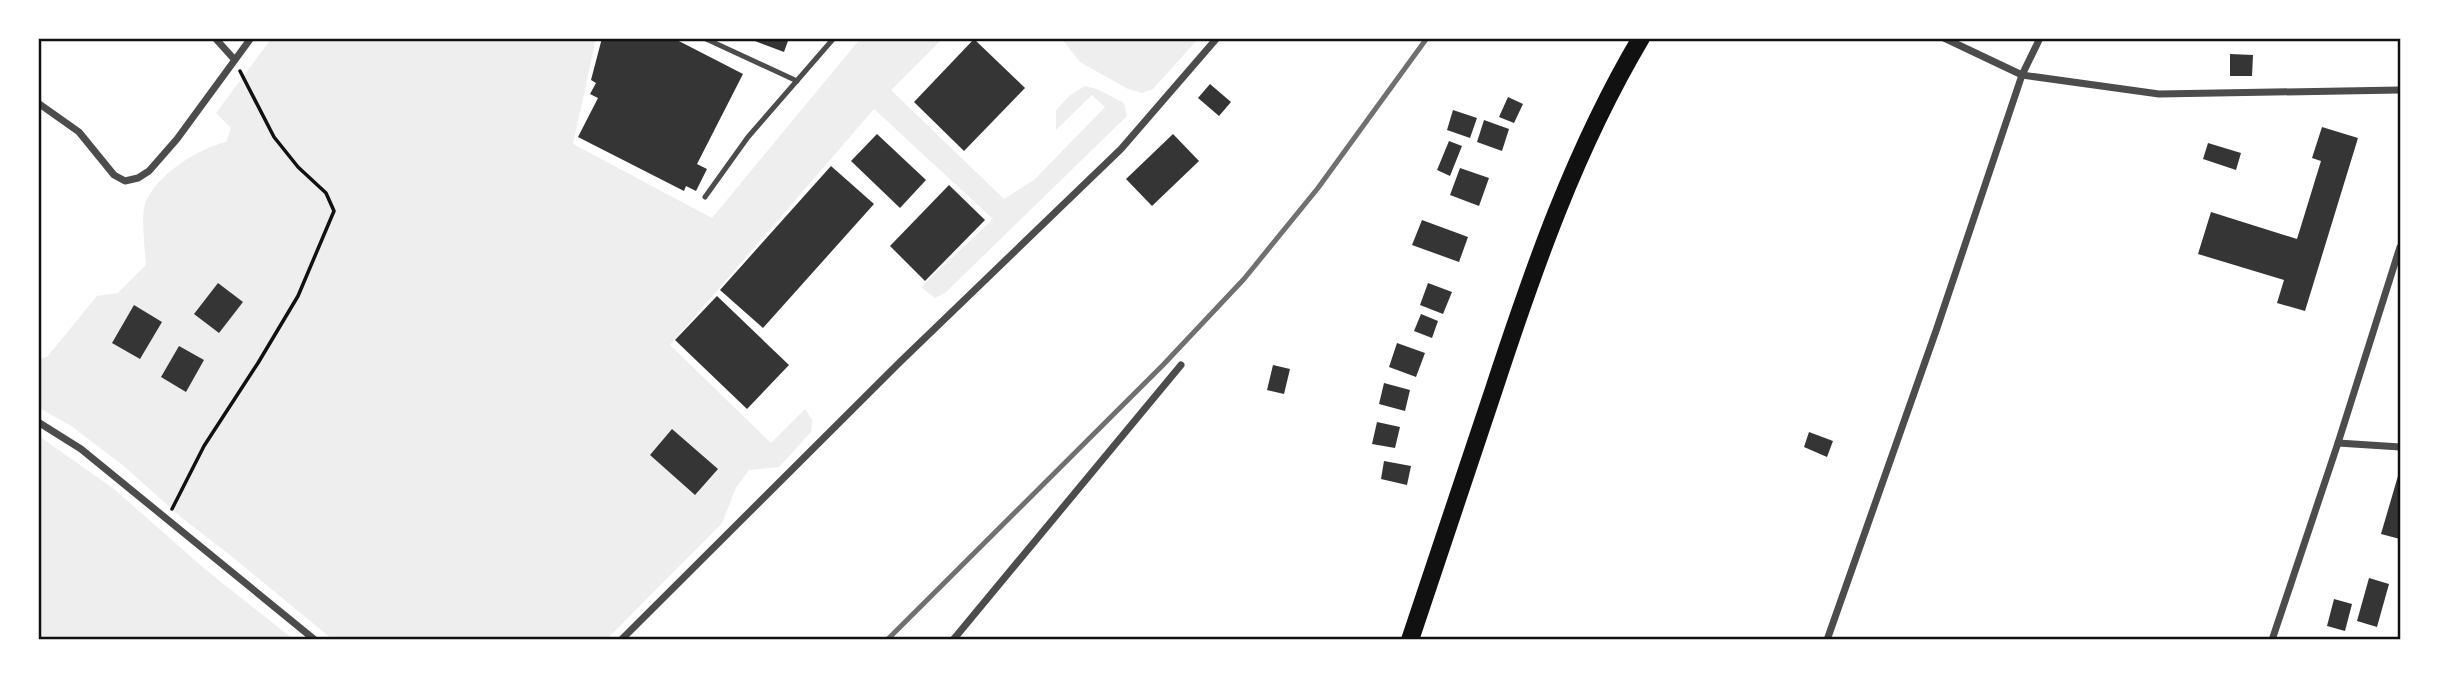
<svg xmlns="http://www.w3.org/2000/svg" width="2439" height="678" viewBox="0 0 2439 678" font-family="'Open Sans',sans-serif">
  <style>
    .green { fill: #eee }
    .building { fill: #353535 }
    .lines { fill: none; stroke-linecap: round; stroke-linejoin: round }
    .path { stroke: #111; stroke-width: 3.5 }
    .service { stroke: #4c4c4c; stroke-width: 5 }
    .minor { stroke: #4c4c4c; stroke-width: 7 }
    .primary { stroke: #111; stroke-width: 18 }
    .rail { stroke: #707070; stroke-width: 5 }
    .neatline { fill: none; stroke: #111; stroke-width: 2.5 }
  </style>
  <rect width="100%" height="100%" fill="#fff"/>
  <g class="green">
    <path d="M271 39H596L573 144 712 218 860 39H942L891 90 1004 199 1034 180 1105 107 1092 95 1056 130V110L1070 95 1085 86 1097 89 1124 103 1127 116 945 293 935 298 921 287 993 219 874 109 670 345 771 443 805 409 812 420 811 432 779 467 749 470 736 488 722 523 607 639H332L225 551 183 519 125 467 70 425 39 408 38 359 47 357 97 296 118 293 146 265C145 251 141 215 145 204 156 175 197 149 226 142L231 128 216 113Z"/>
    <path d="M1062 39H1198L1153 89 1142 93 1128 89 1080 62Z"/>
    <path d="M39 436 114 489 206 570 293 639H39Z"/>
  </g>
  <g class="building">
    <path d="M602 38H673L743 74 697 164 707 169 696 191 686 186 684 191 578 137 598 98 590 94 596 83 591 80Z"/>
    <path d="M747 38H789L784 52Z"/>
    <path d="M974 39 1025 88 964 151 914 102Z"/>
    <path d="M2230 54 2253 55 2252 76H2230Z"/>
    <path d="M1210 84 1231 102 1219 116 1198 98Z"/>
    <path d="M1508 97 1523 104 1514 123 1499 117Z"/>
    <path d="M1453 110 1477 118 1470 138 1447 130Z"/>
    <path d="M1484 120 1509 129 1502 151 1477 142Z"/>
    <path d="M2322 127 2358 138 2305 311 2277 303 2284 280 2198 254 2211 212 2297 239 2321 161 2312 158Z"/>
    <path d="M877 134 926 180 900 208 851 161Z"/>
    <path d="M1173 134 1199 161 1152 206 1126 179Z"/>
    <path d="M1449 141 1462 146 1450 176 1437 170Z"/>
    <path d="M2208 143 2241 153 2236 170 2203 159Z"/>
    <path d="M831 166 874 204 763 328 720 290Z"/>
    <path d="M1460 168 1489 178 1479 206 1450 195Z"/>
    <path d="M949 185 985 220 925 281 890 246Z"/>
    <path d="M1422 220 1468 237 1459 262 1412 245Z"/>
    <path d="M218 283 243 302 219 333 194 314Z"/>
    <path d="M1428 283 1452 292 1443 314 1420 305Z"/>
    <path d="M717 296 789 365 747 409 675 340Z"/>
    <path d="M134 305 162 322 140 359 112 343Z"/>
    <path d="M1421 314 1438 321 1432 338 1414 331Z"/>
    <path d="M1397 343 1425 353 1416 377 1389 367Z"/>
    <path d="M179 346 204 360 186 392 161 377Z"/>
    <path d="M1273 365 1290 369 1284 394 1267 390Z"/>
    <path d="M1384 383 1410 390 1405 411 1379 404Z"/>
    <path d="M1377 422 1400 427 1395 448 1372 444Z"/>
    <path d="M672 429 718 469 695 495 650 455Z"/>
    <path d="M1809 432 1833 441 1827 457 1804 447Z"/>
    <path d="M1384 461 1411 466 1407 485 1381 479Z"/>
    <path d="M2400 469V539L2381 534Z"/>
    <path d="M2369 578 2389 584 2377 627 2357 621Z"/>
    <path d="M2334 599 2352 604 2345 631 2327 626Z"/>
  </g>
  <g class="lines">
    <path class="path" d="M172 509 204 446 258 363 298 296 334 211 326 193 298 167 274 137 240 71"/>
    <g class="service">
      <path d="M704 38 797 81"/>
      <path d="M705 197 748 137 834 38"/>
    </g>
    <g class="minor">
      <path d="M215 38 234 59"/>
      <path d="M1944 38 2022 75 2159 94 2400 90"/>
      <path d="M38 103 79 132 114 175 125 181 138 178 149 171 177 139 251 38"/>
      <path d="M38 422 81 449 315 640"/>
      <path d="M2338 443 2400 447"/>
      <path d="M621 640 900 362 1121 149 1217 38"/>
      <path d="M953 640 1181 365"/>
      <path d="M1827 640 1937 328 2022 75 2040 38"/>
      <path d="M2272 640 2338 443 2400 247"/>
    </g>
    <path class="primary" d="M1410 640C1438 557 1465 474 1493 392 1533 270 1575 149 1641 38"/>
    <path class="rail" d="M887 640 1163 365 1244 279 1318 188 1427 38"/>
  </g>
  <rect width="2439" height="678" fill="none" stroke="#ffffff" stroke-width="80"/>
  <rect x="40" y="40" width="2359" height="598" class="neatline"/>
</svg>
